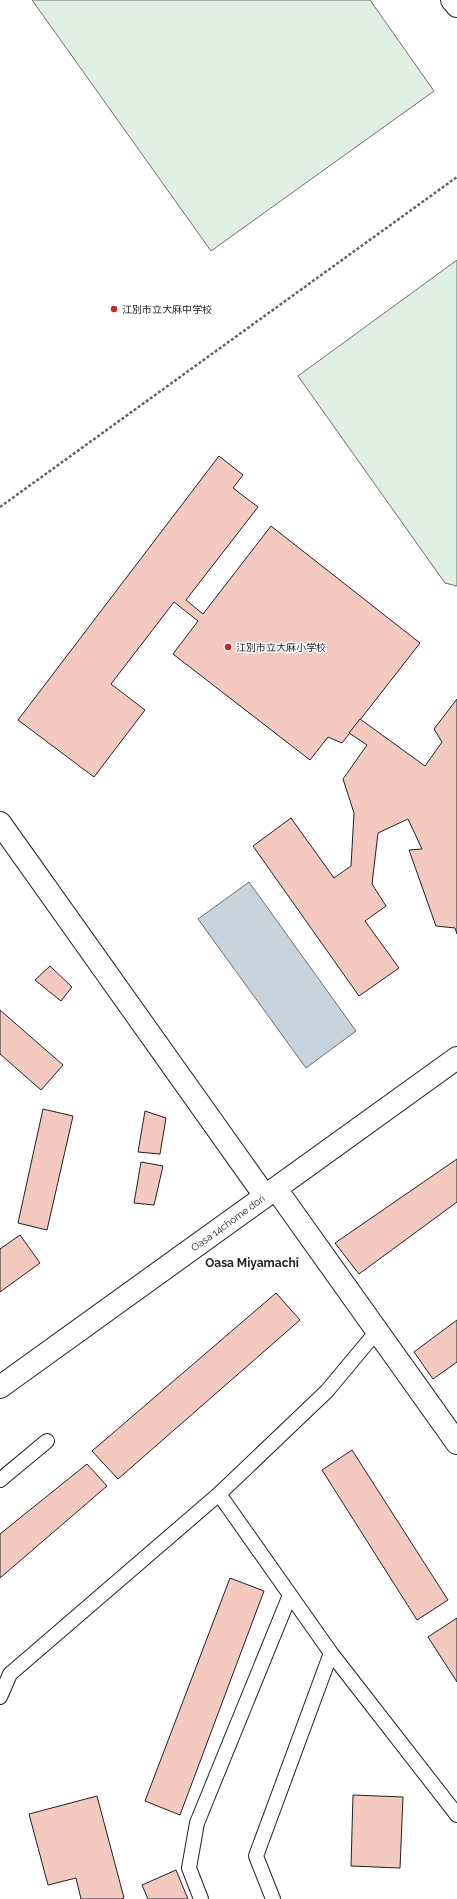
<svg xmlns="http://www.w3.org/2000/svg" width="457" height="1899" viewBox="0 0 457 1899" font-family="Raleway,'Noto Sans JP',sans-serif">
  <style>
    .green { fill: #e0efe3; stroke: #6f6f6f }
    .water { fill: #c7d3dd; stroke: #6f6f6f }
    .building { fill: #f3c9c0; stroke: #222 }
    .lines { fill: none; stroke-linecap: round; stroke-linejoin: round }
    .service-casing { stroke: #222; stroke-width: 16 }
    .minor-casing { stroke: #222; stroke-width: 24 }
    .tertiary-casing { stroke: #222; stroke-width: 24 }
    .path { stroke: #646464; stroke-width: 2.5; stroke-dasharray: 3 2; stroke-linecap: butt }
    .service { stroke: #fff; stroke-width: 14 }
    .minor { stroke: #fff; stroke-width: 22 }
    .tertiary { stroke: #fff; stroke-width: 22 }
    .poi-dot { fill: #c62828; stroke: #fff; stroke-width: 1.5 }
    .labels { text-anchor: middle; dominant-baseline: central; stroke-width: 3; stroke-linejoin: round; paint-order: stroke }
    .poi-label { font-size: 10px; fill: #222; stroke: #fff; text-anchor: start }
    .street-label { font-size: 10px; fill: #222; stroke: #fff }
    .quarter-label { font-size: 12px; font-weight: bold; fill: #222; stroke: #fff }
  </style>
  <rect width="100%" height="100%" fill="#fff"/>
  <g class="green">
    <path d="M32 0H370L434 91 211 251Z"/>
    <path d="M457 260V586L445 583 298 376Z"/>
  </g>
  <path class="water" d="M249 882 356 1031 306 1068 198 919Z"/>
  <g class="building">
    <path d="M219 456 243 475 233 488 258 507 186 600 203 614 271 526 420 643 342 743 328 737 310 760 173 654 198 621 174 602 111 684 145 710 94 777 18 720Z"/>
    <path d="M457 699V934L455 928 436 926 409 850 422 849 408 819 378 833 372 884 386 906 365 921 399 968 359 996 253 846 291 818 334 878 351 866 354 813 343 779 367 745 349 733 360 719 425 766 442 742 434 729Z"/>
    <path d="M50 966 72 987 61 1001 35 980Z"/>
    <path d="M0 1010 63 1065 41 1090 0 1054Z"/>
    <path d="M43 1109 73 1116 47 1230 18 1223Z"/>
    <path d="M145 1111 166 1118 160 1154 138 1152Z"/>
    <path d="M457 1159V1202L359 1274 335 1243Z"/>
    <path d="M141 1162 163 1166 154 1205 134 1203Z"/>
    <path d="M20 1235 40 1263 0 1292V1249Z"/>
    <path d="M276 1293 300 1320 118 1479 92 1451Z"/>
    <path d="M457 1320V1362L433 1379 414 1352Z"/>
    <path d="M352 1450 448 1600 417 1620 322 1470Z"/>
    <path d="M87 1464 107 1486 0 1578V1534Z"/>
    <path d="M230 1578 264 1591 180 1815 145 1801Z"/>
    <path d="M457 1618V1682L428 1637Z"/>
    <path d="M353 1795 403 1797 400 1868 351 1866Z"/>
    <path d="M97 1796 124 1898 121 1899H81L76 1878 48 1885 29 1814Z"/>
    <path d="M176 1870 188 1899H148L142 1885Z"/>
  </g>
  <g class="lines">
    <g class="service-casing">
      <g id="service">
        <path d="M0 1480 47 1441"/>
        <path d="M219 1494 331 1653 457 1815"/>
        <path d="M0 1697 10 1674 219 1494 327 1391 377 1331"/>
        <path d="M201 1899 189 1868 197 1823 290 1595"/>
        <path d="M273 1899 256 1856 331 1653"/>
      </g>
    </g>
    <g class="minor-casing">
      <g id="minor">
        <path d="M0 823 265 1196"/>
        <path d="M276 1189 457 1443"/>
      </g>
    </g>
    <g class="tertiary-casing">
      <g id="tertiary">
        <path d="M452 0 457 6"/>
        <path d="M0 1387 457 1058"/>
      </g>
    </g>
    <path class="path" d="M0 507 457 177"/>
    <use href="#service" class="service"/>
    <use href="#minor" class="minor"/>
    <use href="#tertiary" class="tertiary"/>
  </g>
  <g class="poi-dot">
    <circle cx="114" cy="309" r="4"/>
    <circle cx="228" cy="647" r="4"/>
  </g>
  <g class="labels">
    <g class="poi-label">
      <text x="122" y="309">江別市立大麻中学校</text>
      <text x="236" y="647">江別市立大麻小学校</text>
    </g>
    <g class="street-label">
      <text transform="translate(228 1223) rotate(-36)">Oasa 14chome dori</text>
    </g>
    <g class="quarter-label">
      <text x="252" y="1263">Oasa Miyamachi</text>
    </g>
  </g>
</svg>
